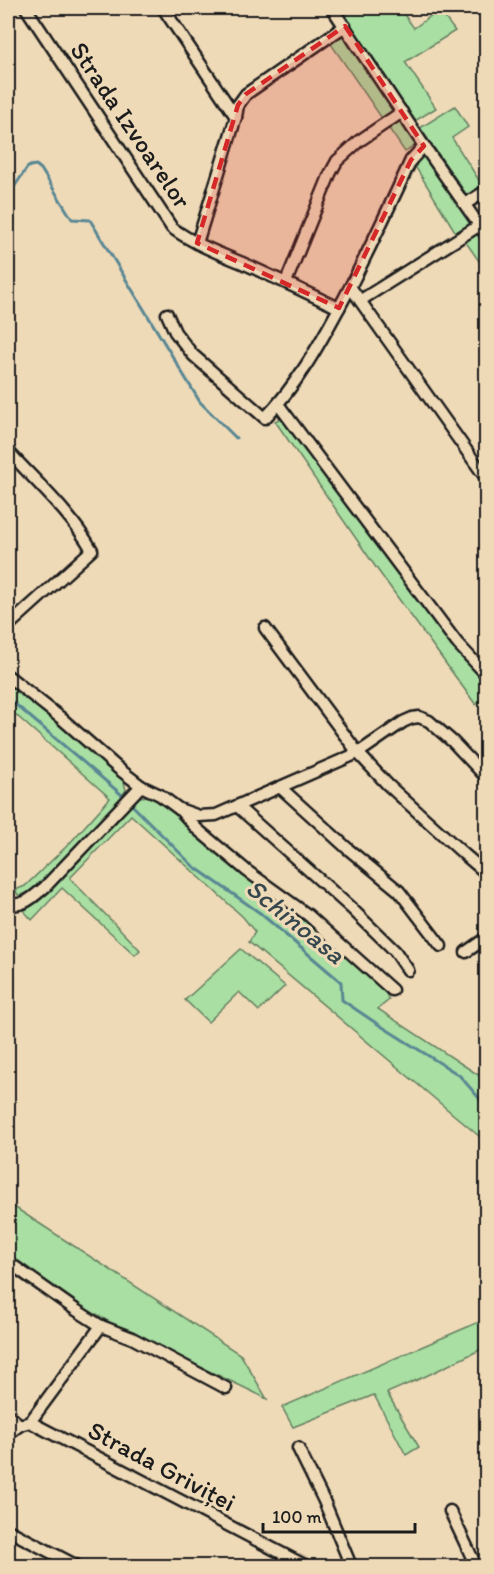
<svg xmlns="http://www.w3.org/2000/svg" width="494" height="1574" viewBox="0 0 494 1574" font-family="Itim,sans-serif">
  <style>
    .green { fill: #a9dfa2; stroke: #627e5f; stroke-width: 1.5 }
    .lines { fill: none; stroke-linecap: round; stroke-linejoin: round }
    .stream { stroke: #598793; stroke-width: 3 }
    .minor-casing { stroke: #1c1c1c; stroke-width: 15 }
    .minor { stroke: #efdab8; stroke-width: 10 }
    .marked { fill: #d62828; fill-opacity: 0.2; stroke: #d62828; stroke-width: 4.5; stroke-dasharray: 12 8; stroke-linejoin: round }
    .labels { text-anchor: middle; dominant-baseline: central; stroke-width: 6; stroke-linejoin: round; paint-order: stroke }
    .street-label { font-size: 26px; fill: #1c1c1c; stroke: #efdab8 }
    .water-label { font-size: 27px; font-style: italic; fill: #36484e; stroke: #efdab8 }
  </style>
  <rect width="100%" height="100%" fill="#efdab8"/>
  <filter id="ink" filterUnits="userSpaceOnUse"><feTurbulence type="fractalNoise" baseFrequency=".0167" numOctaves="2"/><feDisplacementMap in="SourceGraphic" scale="12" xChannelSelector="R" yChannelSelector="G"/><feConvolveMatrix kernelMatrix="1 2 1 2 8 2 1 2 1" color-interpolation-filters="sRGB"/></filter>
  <g filter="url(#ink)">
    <g class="green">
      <path d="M340 8H399L414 28 439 10 455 31 405 62 436 108 415 121Z"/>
      <path d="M343 35 417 144 405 152 331 44Z"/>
      <path d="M455 106 468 127 452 138 484 188 469 198 420 128Z"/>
      <path d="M424 154 471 224 456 233 413 163Z"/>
      <path d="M478 233 486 246V271L465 241Z"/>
      <path d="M281 418 451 646 486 684V695L476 705 377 569 275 421Z"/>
      <path d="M8 683 79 739 124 782 126 790 117 804 48 876 29 892 19 896 15 890 25 886 69 844 110 798 8 708Z"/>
      <path d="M150 796 177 816 218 853 301 915 383 988 389 1000 378 1009 486 1080V1142L249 942 255 932 243 917 131 815 70 878C93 903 117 925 140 950L135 955 62 888 32 920 24 911 39 901 139 797Z"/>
      <path d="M241 949 285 986 259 1011 239 992 208 1022 185 1000Z"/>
      <path d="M8 1203 241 1355 267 1399C223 1376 177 1358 133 1335 121 1328 108 1322 97 1314L94 1316 8 1254Z"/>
      <path d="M479 1322 486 1334V1347L426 1376 387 1393 419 1447 406 1455 374 1395 293 1427 282 1407Z"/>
    </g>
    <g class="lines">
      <g class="stream">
        <path d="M8 196 27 168 30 166 36 165 41 169 72 219 90 220 200 402 236 438"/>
        <path d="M8 698 122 795"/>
        <path d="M133 806 193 866 260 913 341 982 342 1000 373 1021 459 1075 486 1106"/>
      </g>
      <g class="minor-casing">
        <g id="minor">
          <path d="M26 8 172 228C194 244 221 254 247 265 278 279 308 293 339 308"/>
          <path d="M163 8 236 117"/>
          <path d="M332 8 424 146 486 235"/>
          <path d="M465 204 486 191"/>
          <path d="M197 243 236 117 238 105 246 94 345 26"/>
          <path d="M286 282 330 174 337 161 359 141 402 112"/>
          <path d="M351 288 486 478"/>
          <path d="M361 300 480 225"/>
          <path d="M167 314 175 332 193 355 265 418C296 386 318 347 339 308 365 260 388 210 411 160L424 146"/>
          <path d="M278 404 457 643 486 674"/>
          <path d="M8 451C37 483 70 512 92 550L8 626"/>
          <path d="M265 628 358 753 388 785 465 855 486 873"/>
          <path d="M8 676 61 718 119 769 141 786 160 795 179 809 199 816 216 815 358 753 403 722 412 718 419 717 429 721 453 742 486 777"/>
          <path d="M281 788 348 849 399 891 441 946"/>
          <path d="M237 806 351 908 395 951 408 970"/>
          <path d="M181 811 197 829 247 871 308 915 392 990"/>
          <path d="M8 904C24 907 33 897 45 887L141 786"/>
          <path d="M466 952 486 938"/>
          <path d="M8 1262 76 1310 101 1326 132 1338 226 1388"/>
          <path d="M8 1415 20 1425"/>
          <path d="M30 1422 306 1566"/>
          <path d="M8 1434 20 1425 30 1422 101 1326"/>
          <path d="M298 1448 324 1501 351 1566"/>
          <path d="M450 1511 476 1566"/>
          <path d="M8 1530 77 1566"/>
        </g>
      </g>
      <use href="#minor" class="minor"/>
    </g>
  </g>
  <path class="marked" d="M345 26 424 146 411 160 339 308 197 243 238 105 246 94Z"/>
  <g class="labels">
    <g class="street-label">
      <text transform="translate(131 125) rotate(56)">Strada Izvoarelor</text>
      <text transform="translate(162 1466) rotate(28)">Strada Griviței</text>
    </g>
    <g class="water-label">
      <text transform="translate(296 921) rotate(39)">Schinoasa</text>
    </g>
  </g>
  <rect width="494" height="1574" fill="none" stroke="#efdab8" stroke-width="30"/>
  <rect x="15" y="15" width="464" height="1544" fill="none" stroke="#1c1c1c" stroke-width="2" filter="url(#ink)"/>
  <path d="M263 1523v9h152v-9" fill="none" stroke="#1c1c1c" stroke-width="3"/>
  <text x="272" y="1523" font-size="18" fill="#1c1c1c" stroke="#efdab8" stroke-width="4.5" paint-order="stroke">100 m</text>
</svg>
